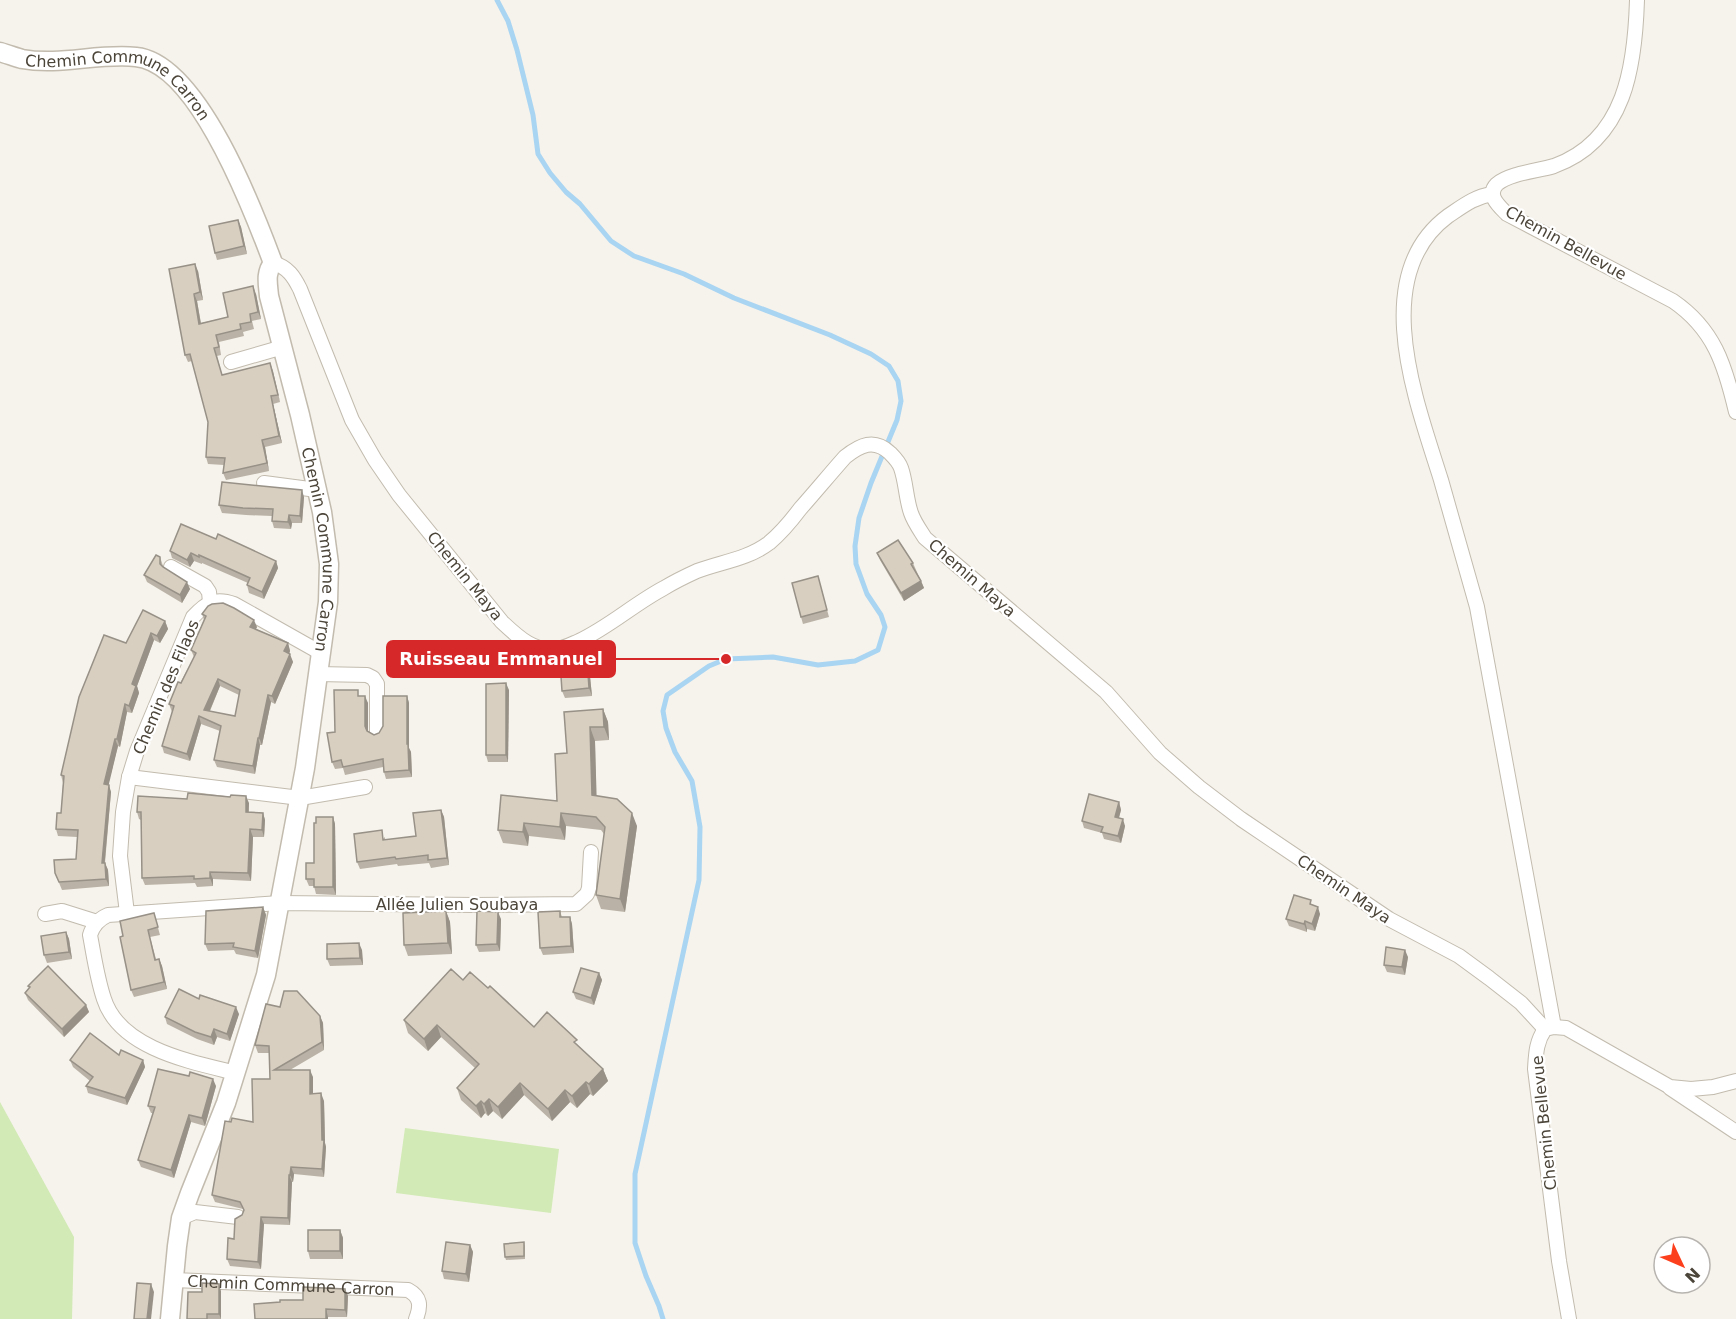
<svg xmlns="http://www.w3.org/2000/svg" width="1736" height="1319" viewBox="0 0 1736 1319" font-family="'DejaVu Sans',sans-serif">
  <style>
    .green { fill: #d2eab5 }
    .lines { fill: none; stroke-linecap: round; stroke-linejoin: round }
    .stream { stroke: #a9d4f2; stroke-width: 5 }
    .minor-casing { stroke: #c2bbae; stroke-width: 16 }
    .tertiary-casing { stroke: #c2bbae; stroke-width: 21 }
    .minor { stroke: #fff; stroke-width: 14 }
    .tertiary { stroke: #fff; stroke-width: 18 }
    .wall { fill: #bab2a6; fill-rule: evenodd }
    .shaded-wall { fill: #979187 }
    .building { fill: #d8cfc1; stroke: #979187; stroke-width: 1.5; fill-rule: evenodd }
    .labels { text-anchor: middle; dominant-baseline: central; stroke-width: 4.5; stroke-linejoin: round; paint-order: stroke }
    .street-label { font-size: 16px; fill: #4b4439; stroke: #fff }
    .leader { fill: none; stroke: #d62828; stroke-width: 2 }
    .callout-dot { fill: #d62828; stroke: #fff; stroke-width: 2 }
    .callout { fill: #d62828; stroke: #d62828; stroke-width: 2 }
    .callout-label { font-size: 18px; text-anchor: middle; font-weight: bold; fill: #fff }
  </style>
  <rect width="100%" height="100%" fill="#f6f3ec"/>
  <g class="green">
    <path d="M0 1102 74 1237 72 1319H0Z"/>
    <path d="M405 1128 559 1149 551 1213 396 1193Z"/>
  </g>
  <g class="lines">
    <path class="stream" d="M497 0 508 21 517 50 533 115 538 154 550 173 566 192 580 204 611 241 634 256 684 274 734 298 830 335 871 354 889 366 898 381 901 401 897 420 871 483 859 518 855 546 856 564 867 594 881 615 885 627 878 650 855 661 818 665 773 657 726 659 709 666 667 695 663 711 666 728 675 752 692 781 700 827 699 880 635 1174V1243L646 1276 659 1306 663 1319"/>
    <g class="minor-casing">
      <g id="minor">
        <path d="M1637 0C1635 65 1626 140 1554 166 1538 171 1510 173 1497 184 1486 195 1499 206 1507 214L1673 301C1714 329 1725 365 1736 412"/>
        <path d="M1492 194C1474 197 1463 206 1448 216 1367 276 1417 403 1441 480 1453 522 1465 565 1477 607L1554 1027"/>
        <path d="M273 263C288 267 294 277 300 289L352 420 375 460 399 495 502 622C517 636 534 653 557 649 565 648 572 644 579 641 609 627 634 604 664 588 674 582 686 576 697 571 721 562 748 559 769 543 781 533 791 521 800 509 815 492 830 474 845 457 860 445 874 438 890 453 894 457 899 462 901 468 906 482 906 499 911 513 914 522 920 530 925 538L1106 692 1160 753 1199 787 1241 819 1389 919 1459 956 1489 978 1521 1003 1545 1029"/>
        <path d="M231 362 283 347"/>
        <path d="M264 483 317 490"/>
        <path d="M171 567 205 586 209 592 210 602"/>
        <path d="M318 674 367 675 373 678 377 684V733"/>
        <path d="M129 777 300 798 365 787"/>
        <path d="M127 913 120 856 123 812 129 777 137 751 193 617C206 603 215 597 234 604L321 653"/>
        <path d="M45 914 62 911 97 922"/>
        <path d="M236 1073C192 1062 120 1049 104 999 97 978 94 956 90 935 93 925 99 919 108 915L280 903 474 905 576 904 587 894 589 888 591 852"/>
        <path d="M1670 1088 1736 1132"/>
        <path d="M181 1218 195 1212 238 1217"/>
        <path id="s1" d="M174 1280 408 1290C421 1297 421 1306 416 1319"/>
        <path d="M1569 1319 1559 1261 1535 1069C1536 1054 1536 1042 1545 1029L1554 1027 1566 1028 1670 1087 1691 1089 1713 1087 1736 1081"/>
      </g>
    </g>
    <g class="tertiary-casing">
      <g id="tertiary">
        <path id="s2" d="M0 52C7 54 15 57 22 59 60 66 98 53 136 57 198 63 254 212 273 263 265 273 268 284 269 296L300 415 322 512 329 564 328 602 305 768 266 975 226 1103 190 1193 181 1218 177 1246 170 1319"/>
      </g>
    </g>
    <use href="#minor" class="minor"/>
    <use href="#tertiary" class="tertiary"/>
  </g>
  <g class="wall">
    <path d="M238 220 241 227 247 254 217 260 215 253Z"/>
    <path d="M198 271 203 300 197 301 201 323 228 317 256 294 261 319 252 321 254 329 243 332 244 336 219 342 221 355 217 356 222 375 270 363 280 402 273 404 282 443 265 447 269 471 226 480 223 473 224 465 208 464 206 457 208 422 192 361 188 362 185 355Z"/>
    <path d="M304 497 302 523H292L291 529 274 528 272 521V516L246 515 222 513 219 505Z"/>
    <path d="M216 539 276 561 278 568 264 599 249 593 247 585 248 583 202 563V564L194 561 190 567 172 558 170 551Z"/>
    <path d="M877 553 913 563 924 588 904 601 880 560Z"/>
    <path d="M160 557 163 566 190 589 182 603 147 582 144 575Z"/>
    <path d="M820 584 829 617 803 624 801 617Z"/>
    <path d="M202 614 257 627 256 629 288 643 290 651 289 654 293 662 275 704 271 702 262 745H260L255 774 217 767 214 760 220 731 201 724 190 761 164 753 162 746 172 712 169 704 194 657 191 650 204 620ZM220 686 239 695 235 716 210 711Z"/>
    <path d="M165 621 168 629 160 643 154 640 137 686 139 693 132 713 127 712 120 747 118 746 108 785 111 792 105 863 108 870 109 886 62 890 55 873 76 859 77 837 58 836 56 829 61 813 63 783 61 775 126 643Z"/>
    <path d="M589 667 592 696 565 698 562 691Z"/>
    <path d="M509 690 508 762H488L486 755Z"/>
    <path d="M361 696 368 703V731L374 735 379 733 407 696 409 703V748L411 752 412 777 386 779 384 772 383 767 345 775 343 768 335 769 332 762 335 732Z"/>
    <path d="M603 709 608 722 609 740 595 741 596 796 637 826 625 912 601 909 596 895 604 834 601 830 566 826 565 840 529 836 528 846 503 843 498 830 557 801 567 753Z"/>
    <path d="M1119 802 1121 810 1119 818 1125 826 1121 843 1104 839 1102 833 1084 828 1082 821Z"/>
    <path d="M249 803V812L263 813 265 820 264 837H253L251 881 213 879V886L197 887 195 883 145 885 142 878 141 820 139 819 137 812Z"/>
    <path d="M441 810 444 817 449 865 431 868 429 863 398 866 397 864 360 869 357 862 385 837V840L416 836Z"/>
    <path d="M333 817 335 824 336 895 316 894 314 886H309L306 879 314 863 316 823Z"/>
    <path d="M1313 905 1320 914 1315 931 1307 929V932L1289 926 1286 919Z"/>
    <path d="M263 907 266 915 258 958 236 954 234 950 208 951 205 944Z"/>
    <path d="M446 911 450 922 452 954 408 956 404 945Z"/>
    <path d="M560 911 562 917H570L572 924 574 953 543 955 540 948Z"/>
    <path d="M154 913 160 935 150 937 156 959H159L162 966 167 989 134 997 131 990 123 936Z"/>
    <path d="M501 919 500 951 479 952 476 945Z"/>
    <path d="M66 932 69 939 72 959 47 963 44 955Z"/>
    <path d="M362 950 363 965 330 966 327 959Z"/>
    <path d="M1408 957 1405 975 1387 972 1384 965Z"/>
    <path d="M599 973 602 980 594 1005 576 999 573 992Z"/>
    <path d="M463 980 488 988 534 1027 580 1047 603 1069 608 1081 593 1096 590 1094 577 1108 570 1102 552 1121 524 1095 502 1119 493 1111 488 1116 485 1113 481 1118 461 1100 457 1088 475 1068 441 1037 428 1051 408 1033 404 1020Z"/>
    <path d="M28 986 86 1005 89 1012 64 1037 28 1000 25 993 29 988Z"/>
    <path d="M199 999 239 1014 230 1041 217 1037 214 1045 197 1039 167 1024 165 1017Z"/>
    <path d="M280 1007 320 1016 323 1023 324 1050 290 1070 313 1077V1093L324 1101 325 1143 326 1147 324 1177 294 1174 293 1182H292L290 1225 264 1224 261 1269 230 1266 227 1259 244 1211 243 1209 215 1202 212 1195 231 1122H253L270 1079V1053H258L255 1045Z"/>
    <path d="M119 1055 143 1060 145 1067 127 1105 88 1093 86 1086 90 1081 73 1067 70 1060Z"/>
    <path d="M216 1086 205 1126 191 1122 174 1178 141 1167 138 1160 153 1113H151L148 1106Z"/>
    <path d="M340 1230 343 1238V1259H310L308 1251Z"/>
    <path d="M524 1242 525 1246V1259L506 1260 505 1257Z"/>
    <path d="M470 1245 473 1252 469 1282 444 1279 442 1271Z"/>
    <path d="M345 1289 348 1296 347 1317H328L280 1302 303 1300Z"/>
    <path d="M221 1291V1319H187Z"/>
  </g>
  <g class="shaded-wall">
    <path d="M238 220 241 227 247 254 244 246Z"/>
    <path d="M195 264 198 271 203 300 200 292Z"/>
    <path d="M253 286 256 294 261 319 258 312Z"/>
    <path d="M194 294 197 301 202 331 199 324Z"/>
    <path d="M270 363 273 371 280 402 278 395Z"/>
    <path d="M271 396 273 404 282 443 279 436Z"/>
    <path d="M262 440 265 447 269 471 267 463Z"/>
    <path d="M302 490 304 497 302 523 300 516Z"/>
    <path d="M289 515 292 523 291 529 288 522Z"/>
    <path d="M191 553 194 561 190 567 187 560Z"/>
    <path d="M276 561 278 568 264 599 262 592Z"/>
    <path d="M921 581 924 588 904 601 901 593Z"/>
    <path d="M187 582 190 589 182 603 180 595Z"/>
    <path d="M254 620 257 627 253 634 250 627Z"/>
    <path d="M165 621 168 629 160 643 157 636Z"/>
    <path d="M151 633 154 640 137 686 139 693 132 713 129 706 132 684Z"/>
    <path d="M288 643 290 651 287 659 284 651Z"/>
    <path d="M290 654 293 662 275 704 272 696Z"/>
    <path d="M587 659 589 667 592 696 589 688Z"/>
    <path d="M218 679 220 686 207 717 204 710Z"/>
    <path d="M506 683 509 690 508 762 506 755Z"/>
    <path d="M268 695 271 702 262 745 259 738Z"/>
    <path d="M365 696 368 703V734L365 726Z"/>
    <path d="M407 696 409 703V748L411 752 412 777 409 770 407 744Z"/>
    <path d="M125 704 127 712 120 747 117 739Z"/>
    <path d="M603 709 608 722 609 740 604 727Z"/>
    <path d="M199 716 201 724 190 761 187 754Z"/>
    <path d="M590 727 595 741 597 809 592 795Z"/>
    <path d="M258 738 260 745 255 774 253 766Z"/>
    <path d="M115 739 118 746 107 792 104 784Z"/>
    <path d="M109 785 111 792 104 870 102 863Z"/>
    <path d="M246 796 249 803 248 819 246 812Z"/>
    <path d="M1119 802 1121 810 1117 824 1115 817Z"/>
    <path d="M441 810 444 817 449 865 447 858Z"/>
    <path d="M263 813 265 820 264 837 262 830Z"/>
    <path d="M561 813 566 826 565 840 560 827Z"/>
    <path d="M632 813 637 826 625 912 620 899Z"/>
    <path d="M333 817 335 824 336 895 333 887Z"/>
    <path d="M1123 819 1125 826 1121 843 1118 836Z"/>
    <path d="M524 823 529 836 528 846 523 832Z"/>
    <path d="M250 829 253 837 251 881 248 873Z"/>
    <path d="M105 863 108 870 109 886 106 879Z"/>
    <path d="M210 872 213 879V886L210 878Z"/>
    <path d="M263 907 266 915 258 958 255 951Z"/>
    <path d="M1318 907 1320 914 1315 931 1312 924Z"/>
    <path d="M446 911 450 922 452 954 448 943Z"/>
    <path d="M498 912 501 919 500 951 497 944Z"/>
    <path d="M570 917 572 924 574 953 571 946Z"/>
    <path d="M1305 921 1307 929V932L1304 924Z"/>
    <path d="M66 932 69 939 72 959 69 952Z"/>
    <path d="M359 943 362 950 363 965 360 958Z"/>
    <path d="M1405 950 1408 957 1405 975 1402 967Z"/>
    <path d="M159 959 162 966 167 989 164 982Z"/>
    <path d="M599 973 602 980 594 1005 591 998Z"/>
    <path d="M86 1005 89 1012 64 1037 62 1029Z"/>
    <path d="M236 1007 239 1014 230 1041 227 1034Z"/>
    <path d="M320 1016 323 1023 324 1050 322 1042Z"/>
    <path d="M437 1025 441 1037 428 1051 424 1039Z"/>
    <path d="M214 1029 217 1037 214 1045 211 1037Z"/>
    <path d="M143 1060 145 1067 127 1105 125 1098Z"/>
    <path d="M603 1069 608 1081 593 1096 589 1084Z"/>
    <path d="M310 1070 313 1077V1101L310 1094Z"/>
    <path d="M213 1079 216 1086 205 1126 202 1118Z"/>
    <path d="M586 1082 590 1094 577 1108 572 1096Z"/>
    <path d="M520 1083 524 1095 502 1119 498 1107Z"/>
    <path d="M565 1090 570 1102 552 1121 548 1109Z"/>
    <path d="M321 1093 324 1101 325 1143 326 1147 324 1177 322 1169V1140Z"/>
    <path d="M489 1099 493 1111 488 1116 484 1104Z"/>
    <path d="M481 1101 485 1113 481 1118 476 1106Z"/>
    <path d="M189 1115 191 1122 174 1178 171 1170Z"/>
    <path d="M291 1167 294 1174 293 1182 290 1175Z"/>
    <path d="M289 1175 292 1182 290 1225 288 1218Z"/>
    <path d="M261 1217 264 1224 261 1269 258 1262Z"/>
    <path d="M340 1230 343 1238V1259L340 1251Z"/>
    <path d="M470 1245 473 1252 469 1282 466 1274Z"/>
    <path d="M151 1284 154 1292 151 1319H147Z"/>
    <path d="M219 1284 221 1291V1319L219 1314Z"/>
    <path d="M345 1289 348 1296 347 1317 345 1310Z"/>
    <path d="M326 1309 328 1317V1319H326Z"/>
  </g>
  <g class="building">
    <path d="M238 220 244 246 215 253 209 226Z"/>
    <path d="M195 264 200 292 194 294 199 324 228 317 223 293 253 286 258 312 250 314 251 322 240 324 241 329 216 335 219 347 214 348 222 375 270 363 278 395 271 396 279 436 262 440 267 463 223 473 225 458 206 457 208 422 190 354 185 355 169 269Z"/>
    <path d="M222 482 302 490 300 516 289 515 288 522 272 521 273 509 243 508 219 505Z"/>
    <path d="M181 524 216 539 218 534 276 561 262 592 247 585 250 578 199 555V557L191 553 187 560 170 551Z"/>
    <path d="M898 540 913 563 911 564 921 581 901 593 877 553Z"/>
    <path d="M156 555 160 557V564L163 567 187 582 180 595 144 575Z"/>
    <path d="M818 576 827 610 801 617 792 583Z"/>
    <path d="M223 603 234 608 254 620 250 627 288 643 284 651 290 654 272 696 268 695 259 738H258L253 766 214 760 221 726 199 716 187 754 162 746 174 706 169 704 178 682 181 683 196 653 191 650 206 616 202 614 208 606 212 604ZM218 679 240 690 235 716 204 710Z"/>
    <path d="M143 610 165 621 157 636 151 633 132 684 136 686 129 706 125 704 117 739H115L104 784 109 785 102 863H105L106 879 59 882 55 873 54 860 76 859 78 830 56 829 57 813H61L64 776 61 775 79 697 104 635 126 643Z"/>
    <path d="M587 659 589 688 562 691 560 662Z"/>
    <path d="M506 683V755H486V684Z"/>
    <path d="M334 690H358V696H365V726L367 731 374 735 379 733 383 726V696H407V744H408L409 770 384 772 383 759 343 767 341 760 332 762 327 733 335 732Z"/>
    <path d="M603 709 604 727H590L592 795 617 799 632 813 620 899 596 895 605 827 596 817 561 813 560 827 524 823 523 832 498 830 501 795 557 801 555 754 567 753 564 712Z"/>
    <path d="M188 793 230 797 231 795 246 796V812L263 813 262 830 250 829 248 873 210 872V878L194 879V876L142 878 141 812H137L138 796 187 799Z"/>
    <path d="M1089 794 1119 802 1115 817 1123 819 1118 836 1101 832 1103 827 1082 821Z"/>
    <path d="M441 810 447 858 428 860V855L396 859 395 857 357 862 354 834 382 830 383 840 416 836 413 813Z"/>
    <path d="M316 817H333V887H314V879H306V863H314V823H316Z"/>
    <path d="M1294 895 1311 900 1310 904 1318 907 1312 924 1305 921 1304 924 1286 919Z"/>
    <path d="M263 907 255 951 233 947 234 943 205 944 206 911Z"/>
    <path d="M446 911 448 943 404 945 403 913Z"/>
    <path d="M477 911 498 912 497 944 476 945Z"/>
    <path d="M560 911V917H570L571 946 540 948 538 912Z"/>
    <path d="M154 913 158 927 148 930 155 960 159 959 164 982 131 990 120 937 123 936 120 921Z"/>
    <path d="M66 932 69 952 44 955 41 936Z"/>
    <path d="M359 943 360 958 327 959V944Z"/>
    <path d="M1386 947 1405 950 1402 967 1384 965Z"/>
    <path d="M48 966 86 1005 62 1029 25 993 30 987 28 986Z"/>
    <path d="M581 968 599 973 591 998 573 992Z"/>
    <path d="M451 969 463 980 470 972 488 988 490 986 534 1027 547 1012 577 1040 574 1042 603 1069 589 1084 586 1082 572 1096 565 1090 548 1109 520 1083 498 1107 489 1099 484 1104 481 1101 476 1106 457 1088 479 1064 437 1025 424 1039 404 1020Z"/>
    <path d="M179 989 199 999 200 995 236 1007 227 1034 214 1029 211 1037 195 1032 165 1017Z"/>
    <path d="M284 991H297L320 1016 322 1042 274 1070H310V1094L321 1093 322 1140H324L322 1169 291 1167 290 1175H289L288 1218 261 1217 258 1262 227 1259 228 1238 234 1239 235 1219 242 1215 244 1210 240 1202 212 1195 225 1121 231 1122 232 1118 253 1122 252 1079H270L269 1046 255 1045 266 1004 280 1007Z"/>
    <path d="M90 1033 119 1055 121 1050 143 1060 125 1098 86 1086 93 1077 70 1060Z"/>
    <path d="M158 1069 189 1076 190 1072 213 1079 202 1118 189 1115 171 1170 138 1160 155 1107 148 1106Z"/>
    <rect x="308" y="1230" width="32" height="21"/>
    <path d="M446 1242 470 1245 466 1274 442 1271Z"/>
    <path d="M524 1242V1256L505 1257 504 1244Z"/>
    <path d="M137 1283 151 1284 147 1319H134Z"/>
    <path d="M202 1283 219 1284V1314H207V1319H187L188 1292H202Z"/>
    <path d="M303 1287 345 1289V1310L326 1309V1319H255L254 1304 280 1302V1300H303Z"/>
  </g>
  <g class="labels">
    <g class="street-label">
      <text stroke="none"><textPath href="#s2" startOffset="130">Chemin Commune Carron</textPath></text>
      <text transform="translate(1566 243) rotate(29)">Chemin Bellevue</text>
      <text stroke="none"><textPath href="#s2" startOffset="687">Chemin Commune Carron</textPath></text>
      <text transform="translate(465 576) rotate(51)">Chemin Maya</text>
      <text transform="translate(972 578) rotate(41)">Chemin Maya</text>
      <text transform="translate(166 687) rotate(-67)">Chemin des Filaos</text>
      <text transform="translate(1344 889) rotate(34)">Chemin Maya</text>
      <text x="457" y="904">Allée Julien Soubaya</text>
      <text transform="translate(1544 1123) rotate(-96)">Chemin Bellevue</text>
      <text stroke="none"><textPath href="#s1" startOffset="117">Chemin Commune Carron</textPath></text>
    </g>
  </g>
  <path class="leader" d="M726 659L615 659"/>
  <circle class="callout-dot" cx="726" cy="659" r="6"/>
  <rect class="callout" x="387" y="641" width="228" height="36" rx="6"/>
  <g class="callout-label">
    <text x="501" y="665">Ruisseau Emmanuel</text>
  </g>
  <g transform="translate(1682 1265) rotate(134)"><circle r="28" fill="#ffffff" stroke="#b7b4b0" stroke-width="1.5"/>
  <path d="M0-4.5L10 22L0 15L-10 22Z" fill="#fc3f1d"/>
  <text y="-9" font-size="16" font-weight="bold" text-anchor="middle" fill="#4b4439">N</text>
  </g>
</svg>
